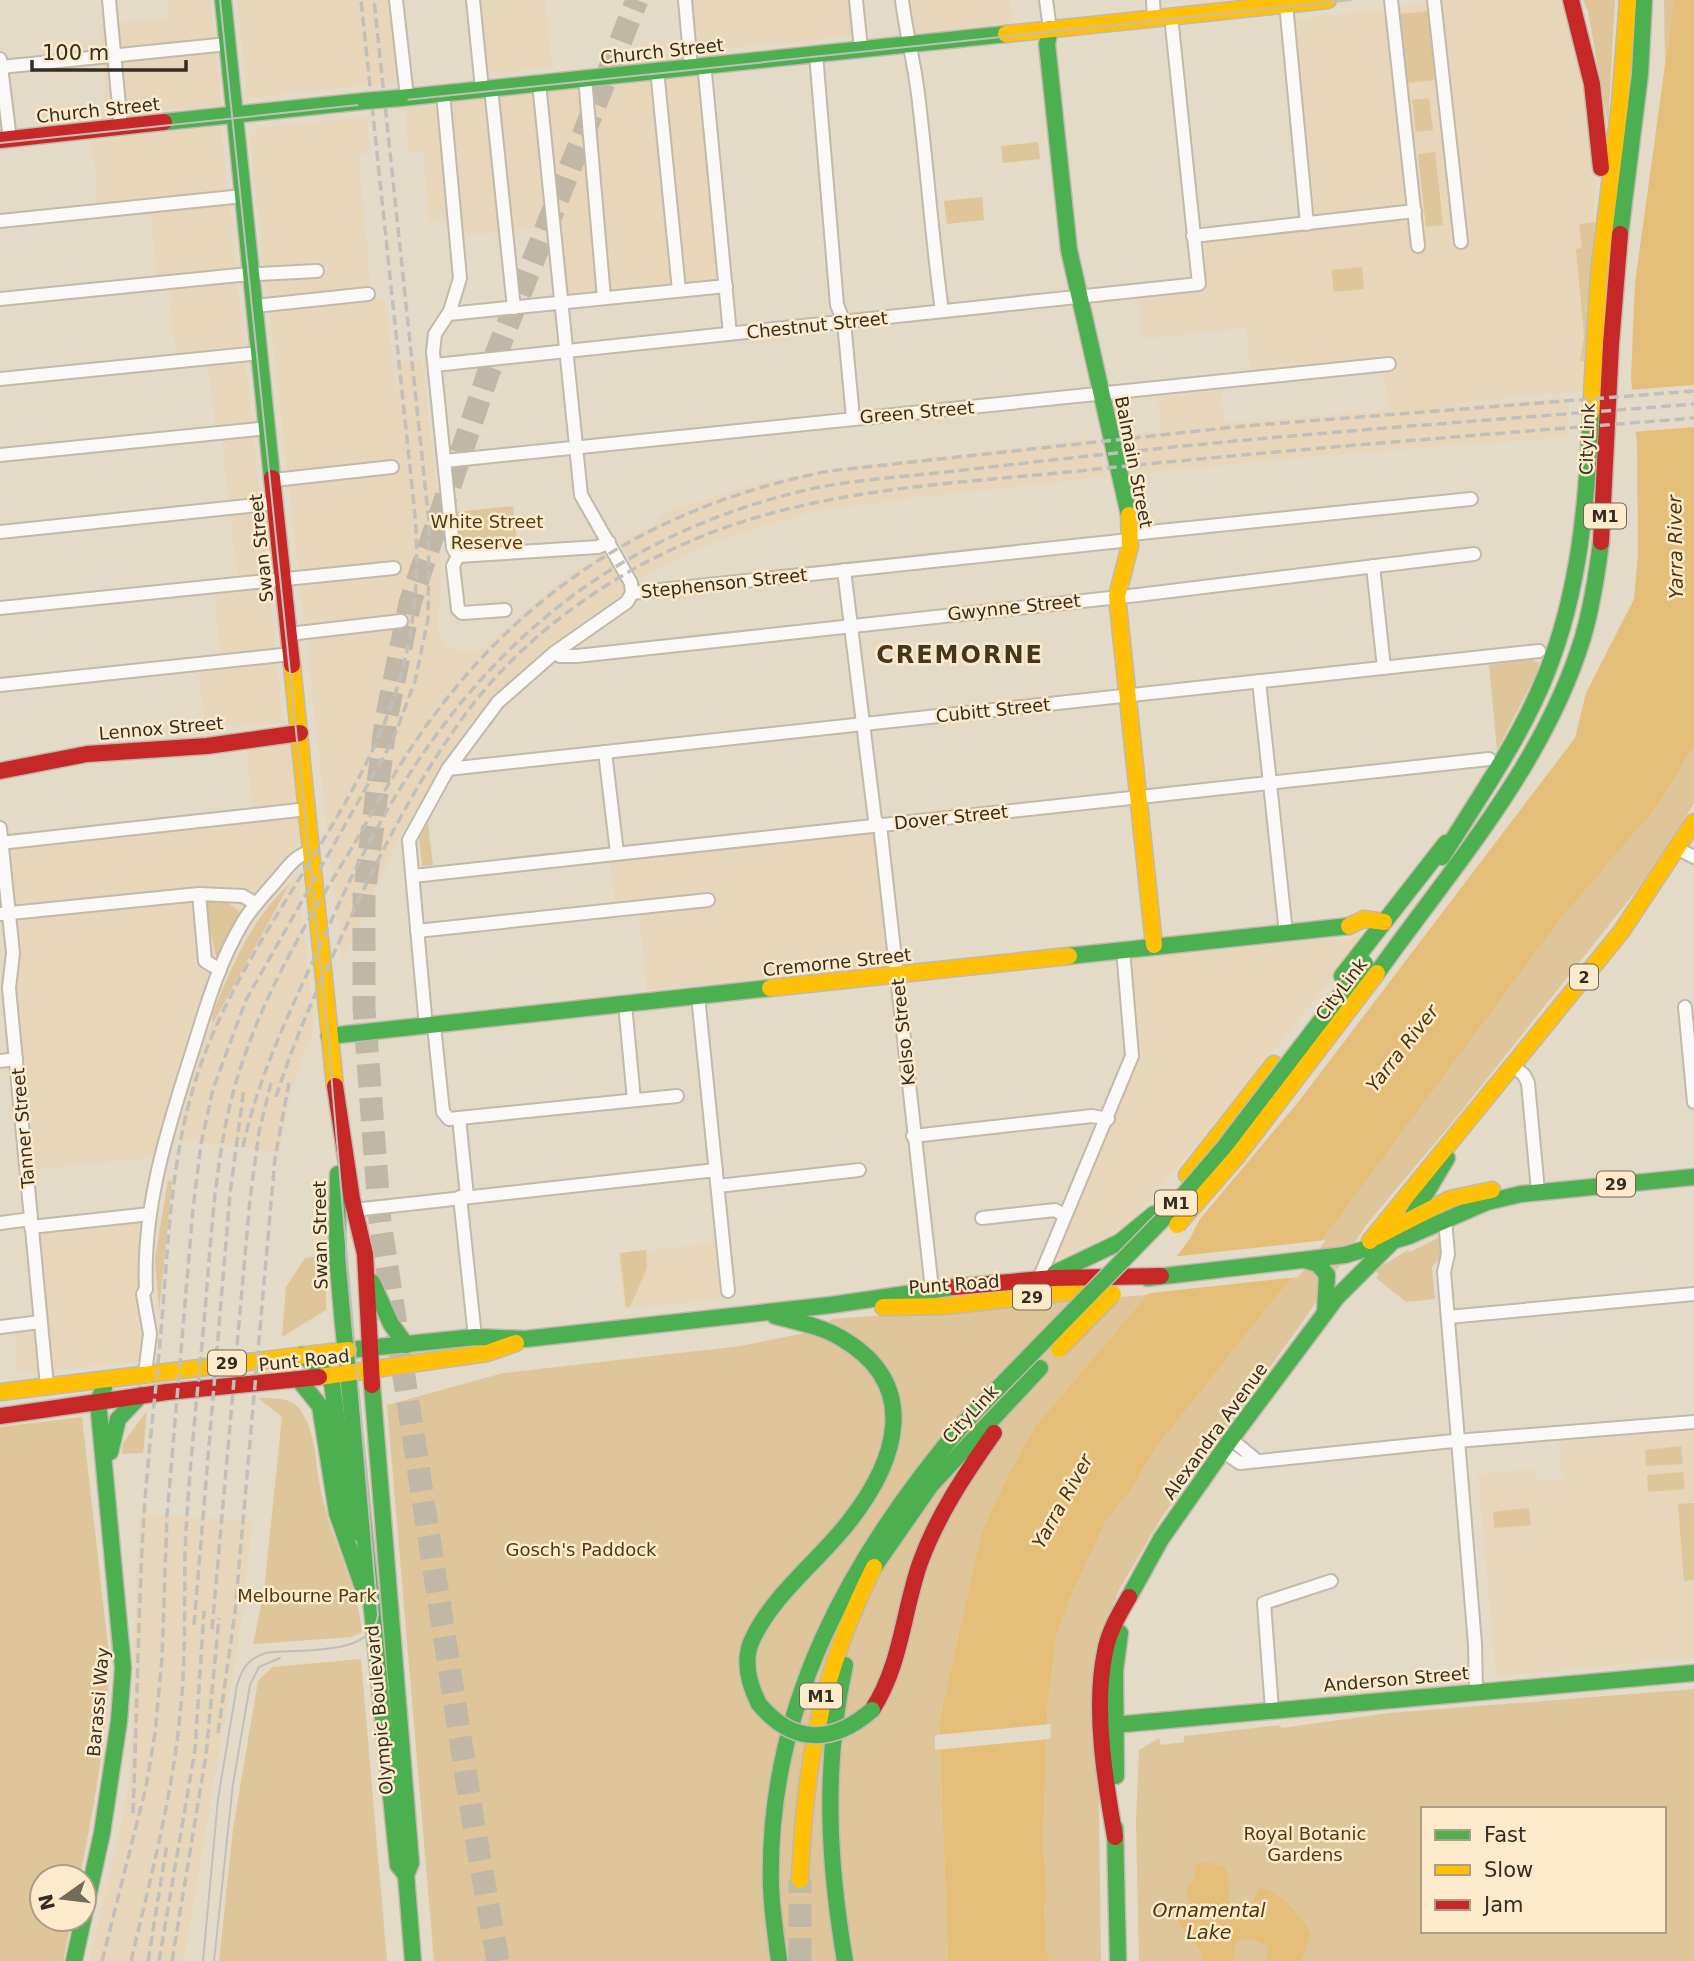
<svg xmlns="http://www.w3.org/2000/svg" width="1694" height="1961" viewBox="0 0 1694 1961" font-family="'DejaVu Sans',sans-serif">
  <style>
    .built { fill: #e7d6b9 }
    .green { fill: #dec69a; fill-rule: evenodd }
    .water { fill: #e5bf7a }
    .pier { fill: #e4dac8 }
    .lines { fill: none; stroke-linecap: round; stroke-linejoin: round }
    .highway-tunnel { stroke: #c1b7a7; stroke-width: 23; stroke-dasharray: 23 11; stroke-linecap: butt }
    .street-casing { stroke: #c1b9ab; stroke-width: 16 }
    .fast-casing { stroke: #c1b9ab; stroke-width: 19 }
    .slow-casing { stroke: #c1b9ab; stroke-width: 19 }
    .jam-casing { stroke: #c1b9ab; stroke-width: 19 }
    .street { stroke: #fbf9f7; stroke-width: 12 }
    .fast { stroke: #4caf50; stroke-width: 16 }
    .slow { stroke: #ffc107; stroke-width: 16 }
    .jam { stroke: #c62828; stroke-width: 16 }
    .tram { stroke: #c1bfba; stroke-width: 2 }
    .rail { stroke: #c1bfba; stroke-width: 3.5; stroke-dasharray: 10 5; stroke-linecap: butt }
    .fast-bridge-casing { stroke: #c1b9ab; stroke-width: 19; stroke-linecap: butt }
    .slow-bridge-casing { stroke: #c1b9ab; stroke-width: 19; stroke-linecap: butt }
    .fast-bridge { stroke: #4caf50; stroke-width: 16 }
    .slow-bridge { stroke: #ffc107; stroke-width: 16 }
    .labels { text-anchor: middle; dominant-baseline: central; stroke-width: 5; stroke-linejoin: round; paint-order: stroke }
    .shield { fill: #fdeaca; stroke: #716654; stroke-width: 2 }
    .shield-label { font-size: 16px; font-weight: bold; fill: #352d21 }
    .street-label { font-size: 18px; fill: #352d21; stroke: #fdeaca }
    .park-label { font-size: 18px; fill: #4e3a13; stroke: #fdeaca }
    .water-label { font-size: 19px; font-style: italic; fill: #4a360e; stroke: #fdeaca }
    .district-label { font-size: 24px; font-weight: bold; letter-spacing: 2px; fill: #44351b; stroke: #fdeaca }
  </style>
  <rect width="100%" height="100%" fill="#e4dac8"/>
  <g class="built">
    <path d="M168 0H210L221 106 106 112 100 24 170 17Z"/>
    <path d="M237 0H388L398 82 247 98Z"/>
    <path d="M474 0H545L552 67 482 74Z"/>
    <path d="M692 0H852L857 35 696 52Z"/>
    <path d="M905 0H1009L1012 22 909 34Z"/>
    <path d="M1440 0H1566L1596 161 1585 390 1410 408 1568 398 1569 437 1328 455 1134 474 1126 435 1162 430 1158 397 1221 391 1225 423 1389 410 1384 371 1252 385 1246 328 1142 339 1138 299 1207 292 1201 233 1316 221 1295 19 1386 10Z"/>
    <path d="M700 72 721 286 559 300 552 226 463 236 453 221 430 223 423 150 408 152 405 108Z"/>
    <path d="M366 117 370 153 358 154 372 298 385 299 401 429 395 362 422 359 440 525 441 573 437 633 448 647 477 653 565 577 604 553 624 587 621 601 568 634 524 667 470 723 401 835 342 961 250 139 258 128Z"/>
    <path d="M221 126 283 723 205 729 199 673 222 669 214 594 239 591 220 425H215L208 363 177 366 168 289 159 290 149 200 98 204 92 141Z"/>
    <path d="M1097 439 1105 477 909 498 806 513 715 542 640 578 620 543 657 523 659 517 679 508 762 482 853 466Z"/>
    <path d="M291 742 301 839 249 905 207 985 179 1063 154 1157 21 1171 5 975 0 834 253 808 246 748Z"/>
    <path d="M876 833 890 965 647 990 639 913 616 915 610 861Z"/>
    <path d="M297 871 314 1027 291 1090 279 1153 177 1139 201 1049 224 999Z"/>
    <path d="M1365 936 1251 1079 1129 1224 1059 1260 1056 1256 1139 1055 1131 958Z"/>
    <path d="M146 1210 141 1361 18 1374 14 1320 35 1317 25 1225Z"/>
    <path d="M716 1243 722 1299 624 1309 618 1253Z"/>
    <path d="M1694 1430V1658L1496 1676 1478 1474 1534 1469 1536 1481 1562 1479 1559 1442Z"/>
    <path d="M139 1514 252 1521 244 1604 184 1961H89L120 1831 130 1769Z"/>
  </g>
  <g class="green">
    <path d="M1583 0H1615L1608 125 1588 11Z"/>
    <path d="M1664 0H1674V3L1665 62Z"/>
    <path d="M1428 11 1435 80 1407 83 1400 14Z"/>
    <path d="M1429 98 1433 130 1416 132 1412 100Z"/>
    <path d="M1038 142 1040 159 1003 163 1001 146Z"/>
    <path d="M1435 152 1443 225 1426 227 1418 154Z"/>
    <path d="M982 197 984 220 947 224 944 201Z"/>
    <path d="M1595 222 1586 361H1580L1584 336 1576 249 1582 248 1579 224Z"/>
    <path d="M1362 267 1364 289 1334 292 1331 270Z"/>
    <path d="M513 506 518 551 460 557 455 512Z"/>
    <path d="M1532 659 1539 663 1537 673 1497 750 1489 665Z"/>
    <path d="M1694 743V803L1658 863 1451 1124 1366 1225 1306 1317 1161 1518 1119 1590 1101 1636 1098 1734 1101 1961H1051L1047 1953 1044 1905 1047 1901C1047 1869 1040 1845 1044 1813L1048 1700 1057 1635 1070 1598 1106 1521 1131 1490 1155 1449 1332 1227 1560 920 1656 808Z"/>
    <path d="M428 823 433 865 422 866 419 837Z"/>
    <path d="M290 883 213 1023 212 1015C234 962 248 924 290 883Z"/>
    <path d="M210 898 227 902 240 912 217 960 204 903Z"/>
    <path d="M168 1180 172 1182 159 1312 155 1258Z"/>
    <path d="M1442 1236 1443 1254 1432 1267 1435 1299 1406 1302 1376 1278 1379 1275 1375 1270 1408 1250 1410 1252Z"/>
    <path d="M646 1250 647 1268 630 1307H626L620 1253Z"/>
    <path d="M326 1255V1310L282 1337 286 1287 305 1258Z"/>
    <path d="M1147 1295 1036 1425 981 1534 939 1722 948 1961H434L387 1405 503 1373 741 1346 814 1331 832 1319Z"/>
    <path d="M258 1398C271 1398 290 1397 299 1408 315 1430 315 1455 319 1481 327 1533 357 1580 362 1632L352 1637 253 1644 264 1591 282 1417Z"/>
    <path d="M147 1411 143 1453 122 1454 123 1443Z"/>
    <path d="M82 1417 109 1655C109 1729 94 1804 80 1877H42V1919H72L63 1961H0V1427Z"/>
    <path d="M1681 1446 1683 1464 1646 1466 1645 1450Z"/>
    <path d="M1683 1472 1685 1489 1648 1492 1647 1475Z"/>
    <path d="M1694 1503V1580L1684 1581 1678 1504Z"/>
    <path d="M1529 1508 1531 1525 1494 1528 1493 1512Z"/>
    <path d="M361 1659 387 1961H219L233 1829 258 1681 272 1667Z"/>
    <path d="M1694 1689V1961H1139L1136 1821 1139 1750 1159 1738 1161 1745 1184 1742V1736L1280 1725 1281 1728 1390 1713ZM1423 1809H1664V1931H1423Z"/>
  </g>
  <g class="water">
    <path d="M1674 0H1694V745L1656 808 1560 920 1332 1227 1155 1449 1131 1490 1106 1521 1070 1598 1057 1635 1048 1700 1044 1813C1040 1845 1047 1869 1047 1901L1044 1905 1047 1953 1051 1961H948L939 1722 981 1534 1007 1478 1036 1425 1147 1295 1189 1240 1200 1219 1299 1101 1575 738 1586 693 1634 599 1638 553 1637 444 1631 378 1635 283Z"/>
    <path d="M1206 1862 1224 1866C1233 1882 1225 1896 1232 1912L1247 1914 1259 1888C1280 1890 1300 1916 1311 1933L1301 1961H1267L1268 1946 1250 1938 1236 1942 1233 1961H1202L1201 1951C1191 1934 1164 1923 1189 1903L1186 1887 1195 1878 1196 1865Z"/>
  </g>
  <g class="pier">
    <path d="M1694 385V427L1633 432 1629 390Z"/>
    <path d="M1387 980 1274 1128 1191 1229 1198 1217 1296 1099Z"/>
    <path d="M1326 1240 1298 1277 1142 1294 1171 1257Z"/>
    <path d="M1051 1724 1050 1739 935 1750V1735Z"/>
  </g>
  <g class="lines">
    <g class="highway-tunnel">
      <path d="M498 1961 474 1827 380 1222 364 1008V896L386 720 410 603 488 374 637 0"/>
      <path d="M800 1961V1880"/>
    </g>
    <g class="street-casing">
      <g id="street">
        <path d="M109 0 121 127"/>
        <path d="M396 0 407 97"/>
        <path d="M473 0 482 89"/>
        <path d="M685 0 691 67"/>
        <path d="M856 0 861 49"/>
        <path d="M902 0C906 33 914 61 918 94 927 166 932 239 942 311"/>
        <path d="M1046 0 1050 29"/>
        <path d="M1153 0 1154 18"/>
        <path d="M1391 0 1418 246"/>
        <path d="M1434 0 1461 242"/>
        <path d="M1286 4 1307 224"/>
        <path d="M816 54 837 305 844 322 853 418"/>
        <path d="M0 59 10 139"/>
        <path d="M701 66 705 73 730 334"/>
        <path d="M1 67 228 44"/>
        <path d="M657 70 679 290"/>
        <path d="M585 78 604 298"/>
        <path d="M539 83 581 495 631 583 632 593"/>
        <path d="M491 88 514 308"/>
        <path d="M443 93 460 278 450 311 435 334 433 352 453 548 458 556"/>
        <path d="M0 221 243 196"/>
        <path d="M1193 236 1415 211"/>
        <path d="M0 299 239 275 317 271"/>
        <path d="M255 306 368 294"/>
        <path d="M449 314 726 286"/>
        <path d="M435 365 1199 284 1171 16"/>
        <path d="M0 379 260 353"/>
        <path d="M0 455 268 428"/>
        <path d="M445 461 1389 364"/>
        <path d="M274 480 392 467"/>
        <path d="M0 532 276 503"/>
        <path d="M1131 534 1471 499"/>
        <path d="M458 556 598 547 609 542"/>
        <path d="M458 556 453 566 458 609 462 613 505 610"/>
        <path d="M1373 566 1384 668"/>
        <path d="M844 570 875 820 880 825 932 1289"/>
        <path d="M632 593 1130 540"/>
        <path d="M0 608 394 568"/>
        <path d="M289 634 401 621"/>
        <path d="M554 653 560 656H577L1138 595 1474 554"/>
        <path d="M1259 681 1286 933"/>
        <path d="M0 685 291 654"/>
        <path d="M605 752 617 853"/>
        <path d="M448 769 1539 651"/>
        <path d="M0 828 13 953 9 988 47 1386"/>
        <path d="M0 843 308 809"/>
        <path d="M1678 849 1694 857"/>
        <path d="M413 876 1489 759"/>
        <path d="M199 894 205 961 220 970"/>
        <path d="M1 914 199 894 243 896 256 904"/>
        <path d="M417 931 708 900"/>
        <path d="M698 996 728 1291"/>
        <path d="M625 1004 634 1100"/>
        <path d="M1685 1007 1694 1102"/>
        <path d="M434 1026 443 1112 449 1119 677 1096"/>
        <path d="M426 1027 409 840 448 769 498 702 554 653 627 602 632 593"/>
        <path d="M0 1061 16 1059"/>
        <path d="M1512 1065 1524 1075 1528 1083 1538 1191"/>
        <path d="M459 1118 467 1196"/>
        <path d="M913 1136 1092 1116 1108 1119"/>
        <path d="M718 1186 859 1170"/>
        <path d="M460 1197 475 1337"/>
        <path d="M354 1210 716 1170"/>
        <path d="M982 1218 1055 1210 1065 1216"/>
        <path d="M1445 1220 1448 1254 1444 1272 1475 1644 1476 1692"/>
        <path d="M0 1223 31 1219"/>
        <path d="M31 1227 150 1214"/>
        <path d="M1039 1279 1132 1056 1123 949"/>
        <path d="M1448 1317 1694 1294"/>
        <path d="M0 1327 40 1322"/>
        <path d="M145 1373 150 1334 143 1294 146 1289C142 1206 169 1124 194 1046 207 1004 220 960 243 922 252 907 265 894 276 881 287 868 295 855 312 851"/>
        <path d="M1231 1439 1256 1460"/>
        <path d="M1222 1451 1240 1463 1443 1442 1694 1422"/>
        <path d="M1272 1710 1264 1603 1331 1581"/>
      </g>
    </g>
    <g class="fast-casing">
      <g id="fast">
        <path d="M223 0 272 478"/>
        <path d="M1050 29 1047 44 1069 250 1129 515"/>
        <path d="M400 98 1006 34"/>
        <path d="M164 122 365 101"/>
        <path d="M1620 234 1640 74 1644 0"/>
        <path d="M1442 857C1479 797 1521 738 1547 672 1580 589 1587 500 1591 412"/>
        <path d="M1069 956 1349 926"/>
        <path d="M1377 973C1452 868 1545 763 1583 637 1592 606 1597 574 1601 542"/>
        <path d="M1342 976 1446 843"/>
        <path d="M329 1036 770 988"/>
        <path d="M338 1174 337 1256 343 1324 398 1865 406 1875"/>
        <path d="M1413 1215 1447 1158"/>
        <path d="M1305 1260 1318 1264 1327 1275 1325 1313"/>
        <path d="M1055 1273 1120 1242 1154 1214"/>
        <path d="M1147 1278 1345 1255 1409 1236 1487 1202 1521 1194 1694 1177"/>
        <path d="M372 1282 391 1324 406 1345"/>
        <path d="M349 1350 475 1337 525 1339 831 1305 954 1287"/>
        <path d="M302 1355 324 1372 332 1383 345 1484 359 1533"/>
        <path d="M299 1380 320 1406 337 1513 366 1596"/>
        <path d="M372 1385 411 1863 406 1875 413 1961"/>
        <path d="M110 1452 118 1419 141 1395"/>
        <path d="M874 1567 931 1485 1040 1368"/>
        <path d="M1129 1597 1161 1539 1231 1439 1337 1297 1392 1242"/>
        <path d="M845 1665C823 1765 828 1861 845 1961"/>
        <path d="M759 1704C749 1684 742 1659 753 1638 774 1594 818 1561 848 1523 897 1461 922 1385 841 1338 821 1326 797 1322 775 1316"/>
        <path d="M1102 1726 1694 1673"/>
        <path d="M1116 1776 1115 1671 1120 1633"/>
        <path d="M1115 1828 1118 1961"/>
        <path d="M74 1961 102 1833 119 1721 123 1668 98 1401 104 1388"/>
        <path d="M779 1961C776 1937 772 1912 771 1887 766 1707 851 1556 964 1423"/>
      </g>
    </g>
    <g class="slow-casing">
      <g id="slow">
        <path d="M1006 34 1328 0"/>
        <path d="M1591 412 1599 273 1620 103 1628 0"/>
        <path d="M1129 515 1130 546 1117 596 1154 945"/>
        <path d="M292 665 335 1086"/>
        <path d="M1349 926 1364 919 1384 922"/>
        <path d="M770 988 1069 956"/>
        <path d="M1187 1175 1274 1064"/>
        <path d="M1376 1237 1450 1199 1492 1190"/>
        <path d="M1370 1241 1621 932 1694 822"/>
        <path d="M883 1307 945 1306 1086 1290"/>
        <path d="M319 1377 487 1353 516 1343"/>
        <path d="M0 1392 349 1350"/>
        <path d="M800 1880C804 1766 822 1670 874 1567"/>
      </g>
    </g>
    <g class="jam-casing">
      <g id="jam">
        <path d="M1571 0 1592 84 1601 168"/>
        <path d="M0 140 164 122"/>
        <path d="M272 478 292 665"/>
        <path d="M1601 542 1611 344 1620 234"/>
        <path d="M0 771 87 754 207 746 300 733"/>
        <path d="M335 1086 352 1199 365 1254 372 1385"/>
        <path d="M954 1287 1053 1278 1161 1276"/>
        <path d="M0 1416 167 1392 319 1377"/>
        <path d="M872 1710C901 1666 903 1612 920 1563 937 1516 965 1474 994 1433"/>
        <path d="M1115 1837C1105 1781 1093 1708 1105 1652 1108 1633 1119 1614 1129 1597"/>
      </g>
    </g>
    <use href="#street" class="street"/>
    <use href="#fast" class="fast"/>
    <use href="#slow" class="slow"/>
    <use href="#jam" class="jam"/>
    <g class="tram">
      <path d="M0 143 1351 0"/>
      <path d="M203 1961 218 1799 237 1685C242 1668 249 1658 266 1653 299 1648 372 1658 378 1615L328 1038 220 0"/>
      <path d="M214 1961 233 1784 250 1685 259 1667 280 1658"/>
    </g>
    <g class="rail">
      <path d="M276 1097C296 1033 325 972 353 912 385 844 419 778 464 716 530 625 638 554 745 521 855 486 974 482 1088 470 1290 449 1492 434 1694 418"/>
      <path d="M243 1147C259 1071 296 999 328 928 426 704 564 546 810 489 848 481 888 478 927 474 984 468 1041 461 1098 455 1296 433 1495 420 1694 404"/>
      <path d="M194 1625 230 1194 244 1088"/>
      <path d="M212 1629 250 1199 259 1132 271 1083"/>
      <path d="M218 1733 235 1612 275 1158 289 1083"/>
      <path d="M133 1813C137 1714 138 1614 144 1514 148 1453 156 1392 161 1331 168 1250 170 1167 193 1089 234 948 343 840 392 703 414 642 420 579 415 515L361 0"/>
      <path d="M102 1961 146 1787 155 1733 162 1658 167 1516 193 1209 201 1144 213 1089 246 1000 393 740 415 681 428 619 429 523 374 0"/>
      <path d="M131 1961C150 1880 172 1798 180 1715 186 1662 184 1608 185 1554 188 1477 197 1399 204 1322 210 1254 213 1185 227 1118 248 1020 298 935 350 851 377 805 402 757 435 714 535 580 666 503 829 471L1244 426 1694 391"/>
      <path d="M148 1961 167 1844"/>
      <path d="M159 1961 195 1750 204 1611"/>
      <path d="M172 1961 206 1755 219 1618"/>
    </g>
    <g class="fast-bridge-casing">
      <g id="fast-bridge">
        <path d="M365 101 400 98"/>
        <path d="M964 1423 1163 1219 1222 1150 1365 963"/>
        <path d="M759 1704C793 1745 833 1744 872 1710"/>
      </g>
    </g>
    <g class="slow-bridge-casing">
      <g id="slow-bridge">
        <path d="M1177 1225 1238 1155 1377 973"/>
        <path d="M1059 1349 1113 1294"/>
      </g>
    </g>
    <use href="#fast-bridge" class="fast-bridge"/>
    <use href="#slow-bridge" class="slow-bridge"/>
  </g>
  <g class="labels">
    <g class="shield">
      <rect x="1584" y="503.5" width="42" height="25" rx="5"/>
      <rect x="1570" y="964.5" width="28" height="25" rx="5"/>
      <rect x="1597" y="1171.5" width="38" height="25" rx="5"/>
      <rect x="1155" y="1190.5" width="42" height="25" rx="5"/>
      <rect x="1013" y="1284.5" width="38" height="25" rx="5"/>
      <rect x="208" y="1350.5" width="38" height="25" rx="5"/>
      <rect x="800" y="1683.5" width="42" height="25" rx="5"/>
    </g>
    <g class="shield-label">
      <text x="1605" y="516">M1</text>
      <text x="1584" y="977">2</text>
      <text x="1616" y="1184">29</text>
      <text x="1176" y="1203">M1</text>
      <text x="1032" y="1297">29</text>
      <text x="227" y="1363">29</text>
      <text x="821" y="1696">M1</text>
    </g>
    <g class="street-label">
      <text transform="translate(662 51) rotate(-6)">Church Street</text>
      <text transform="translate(98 110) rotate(-6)">Church Street</text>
      <text transform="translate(817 325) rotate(-6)">Chestnut Street</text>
      <text transform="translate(917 412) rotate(-5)">Green Street</text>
      <text transform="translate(1587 439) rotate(-88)">CityLink</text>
      <text transform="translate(1134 462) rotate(79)">Balmain Street</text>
      <text transform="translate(261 548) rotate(-96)">Swan Street</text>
      <text transform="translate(724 583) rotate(-6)">Stephenson Street</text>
      <text transform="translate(1014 607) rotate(-6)">Gwynne Street</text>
      <text transform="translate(993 710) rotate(-6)">Cubitt Street</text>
      <text transform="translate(161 728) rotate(-5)">Lennox Street</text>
      <text transform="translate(951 817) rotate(-6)">Dover Street</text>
      <text transform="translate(837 962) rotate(-6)">Cremorne Street</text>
      <text transform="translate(1341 989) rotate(-53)">CityLink</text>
      <text transform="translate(903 1032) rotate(-96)">Kelso Street</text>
      <text transform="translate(23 1128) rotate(-95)">Tanner Street</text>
      <text transform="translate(320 1235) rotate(-91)">Swan Street</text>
      <text transform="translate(954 1284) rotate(-4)">Punt Road</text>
      <text transform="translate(304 1360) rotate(-6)">Punt Road</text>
      <text transform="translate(970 1414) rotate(-47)">CityLink</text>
      <text transform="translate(1215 1431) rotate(-54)">Alexandra Avenue</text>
      <text transform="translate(1396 1679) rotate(-5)">Anderson Street</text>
      <text transform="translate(98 1702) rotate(-85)">Barassi Way</text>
      <text transform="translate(379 1710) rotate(-95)">Olympic Boulevard</text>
    </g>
    <g class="park-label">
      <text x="487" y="521">White Street<tspan x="487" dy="21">Reserve</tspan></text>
      <text x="581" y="1549">Gosch's Paddock</text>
      <text x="307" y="1595">Melbourne Park</text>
      <text x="1305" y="1833">Royal Botanic<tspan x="1305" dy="21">Gardens</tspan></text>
    </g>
    <g class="water-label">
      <text transform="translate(1675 547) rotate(-91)">Yarra River</text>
      <text transform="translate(1402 1048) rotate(-52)">Yarra River</text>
      <text transform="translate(1062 1501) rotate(-61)">Yarra River</text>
      <text x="1209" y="1910">Ornamental<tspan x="1209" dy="22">Lake</tspan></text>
    </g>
    <g class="district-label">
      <text x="960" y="655">CREMORNE</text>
    </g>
  </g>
  <rect x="1421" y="1807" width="245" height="126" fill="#fdeaca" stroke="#ad9e86" stroke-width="2"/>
  <rect x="1435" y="1830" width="35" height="10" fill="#4caf50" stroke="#ad9e86" stroke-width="2"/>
  <text x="1484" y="1842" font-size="21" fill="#352d21">Fast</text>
  <rect x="1435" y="1865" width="35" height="10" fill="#ffc107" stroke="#ad9e86" stroke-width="2"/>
  <text x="1484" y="1877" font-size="21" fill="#352d21">Slow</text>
  <rect x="1435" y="1900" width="35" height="10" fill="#c62828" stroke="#ad9e86" stroke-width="2"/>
  <text x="1484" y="1912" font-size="21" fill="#352d21">Jam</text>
  <g transform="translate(63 1898) rotate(256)"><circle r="33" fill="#fdeaca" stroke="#ad9e86" stroke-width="2"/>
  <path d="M0-5L12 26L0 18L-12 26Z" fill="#726a5b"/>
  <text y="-10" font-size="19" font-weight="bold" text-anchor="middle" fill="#352d21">N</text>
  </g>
  <path d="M32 60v10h154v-10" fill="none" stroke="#352d21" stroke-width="3.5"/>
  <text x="42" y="60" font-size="21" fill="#352d21" stroke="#fdeaca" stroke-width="5" paint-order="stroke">100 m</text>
</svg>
